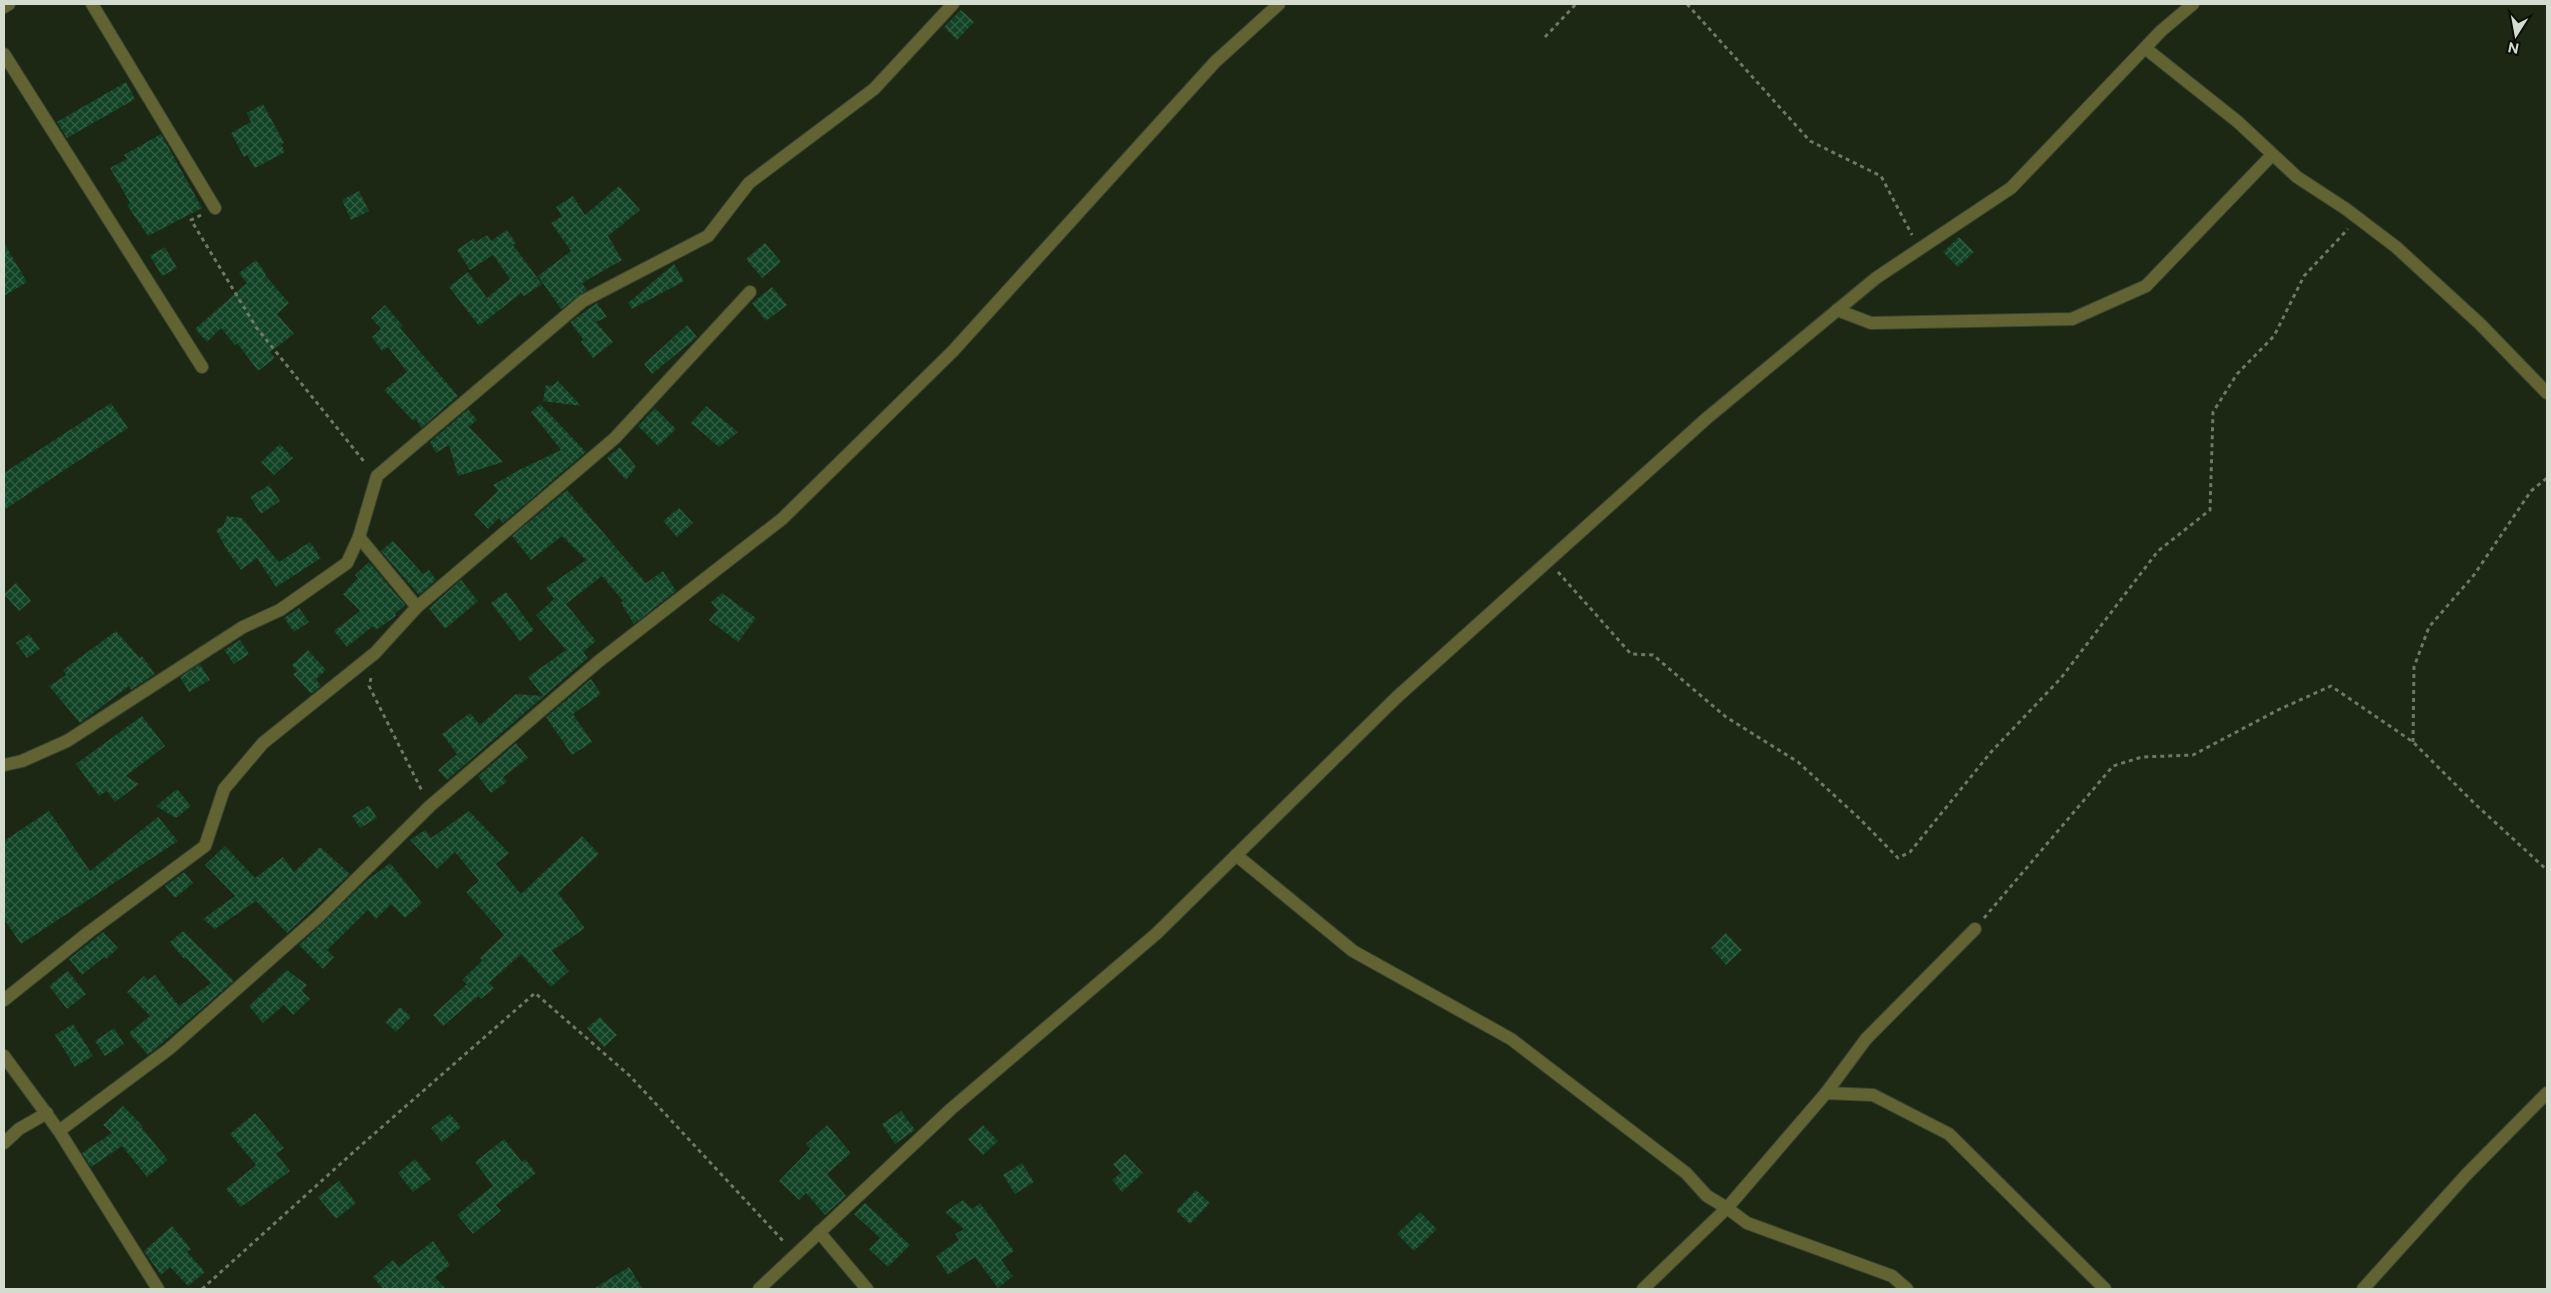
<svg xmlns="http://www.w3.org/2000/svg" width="2551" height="1293" viewBox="0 0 2551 1293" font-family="'Public Sans',sans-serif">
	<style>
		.building { fill: url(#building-cross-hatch) }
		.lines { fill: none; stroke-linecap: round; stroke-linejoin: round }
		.minor-casing { stroke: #394531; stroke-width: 14 }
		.path { stroke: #6e7867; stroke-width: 3; stroke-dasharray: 4 4; stroke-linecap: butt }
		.minor { stroke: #626333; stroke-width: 12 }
	</style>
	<defs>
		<pattern id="building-cross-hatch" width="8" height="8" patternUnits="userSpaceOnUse" patternTransform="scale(1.25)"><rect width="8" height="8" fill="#114326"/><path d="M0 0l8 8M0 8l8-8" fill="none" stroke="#335e44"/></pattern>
	</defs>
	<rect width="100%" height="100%" fill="#1c2813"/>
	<g class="building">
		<polygon points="961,10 974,22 957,40 944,27"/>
		<polygon points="126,82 135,99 67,138 57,122"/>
		<polygon points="263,104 284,143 281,144 285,152 255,168 247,155 244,157 231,133 251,122 247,113"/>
		<polygon points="161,134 202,208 148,236 127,205 130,203 110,168 127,159 124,155"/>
		<polygon points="619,186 640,210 608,236 622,260 582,283 587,290 561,309 538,276 571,251 551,223 562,216 556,207 573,196 585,215"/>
		<polygon points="359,191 369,211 351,220 342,200"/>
		<polygon points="507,230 516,243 513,245 542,284 524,296 521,293 479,326 449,287 468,272 487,298 510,279 493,255 470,270 457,250 474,238 476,242 487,235 491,241"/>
		<polygon points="1959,237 1974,252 1958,267 1943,252"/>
		<polygon points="4,243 27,282 4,296"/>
		<polygon points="765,243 781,262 762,278 746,259"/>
		<polygon points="165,247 177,268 162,276 150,256"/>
		<polygon points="256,260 266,274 265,275 289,303 277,314 294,334 270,352 275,358 258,371 237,343 235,345 221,328 207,342 195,329 247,283 239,273"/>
		<polygon points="674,264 684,281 632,309 628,303"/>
		<polygon points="772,287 787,305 766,321 752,303"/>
		<polygon points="597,303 607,317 596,322 613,342 593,358 581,342 583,339 570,322"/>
		<polygon points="385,305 403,326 400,328 458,396 421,428 416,419 413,421 384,390 407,372 388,347 382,351 372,337 381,329 371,318"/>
		<polygon points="687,325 697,337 652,374 644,364"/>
		<polygon points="558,381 581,406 543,401 546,385 552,386"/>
		<polygon points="111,403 128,428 4,510 4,473"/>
		<polygon points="540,404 586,452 503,523 499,518 488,529 474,514 498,491 493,485 519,470 561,450 531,412"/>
		<polygon points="706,406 738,432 719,447 691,423"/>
		<polygon points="655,408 676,429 658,446 638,426"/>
		<polygon points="468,409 477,420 469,427 503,462 458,476 449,445 436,453 430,442"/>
		<polygon points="280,444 293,458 274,475 261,462"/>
		<polygon points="620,447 636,467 626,480 607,458"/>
		<polygon points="269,485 280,501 261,514 250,497"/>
		<polygon points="567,490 646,583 663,571 676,591 634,624 621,603 623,601 602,576 566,604 596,641 583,652 588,658 447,780 438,770 457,754 442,734 470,713 480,725 516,694 543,696 528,677 566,650 536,615 554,599 546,588 586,560 562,536 531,560 512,536"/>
		<polygon points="679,508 693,523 677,537 663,521"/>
		<polygon points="227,516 242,518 279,562 310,542 321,558 276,587 257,558 241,570 227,550 216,530 223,526"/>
		<polygon points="393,541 423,574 429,570 436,580 419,595 381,551"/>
		<polygon points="369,562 405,605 395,614 396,616 376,630 373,626 347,647 334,631 360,611 343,594 358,578 355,575"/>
		<polygon points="461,580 478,601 445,629 429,608"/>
		<polygon points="16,583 31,601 19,611 4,594"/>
		<polygon points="506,592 534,630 520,641 491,603"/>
		<polygon points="722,593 756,618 738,642 709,620 717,610 711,602"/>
		<polygon points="299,608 309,622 294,632 284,618"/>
		<polygon points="116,631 140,658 142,656 155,674 131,690 129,686 80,723 49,686 66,675 63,670"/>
		<polygon points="29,634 40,649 27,658 16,643"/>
		<polygon points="240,640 249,654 234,664 224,650"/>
		<polygon points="308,650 326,670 316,679 321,686 311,694 293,674 297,671 292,665"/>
		<polygon points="200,664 210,680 189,692 180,677"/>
		<polygon points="591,679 601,694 573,714 592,742 572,755 546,717"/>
		<polygon points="142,716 165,746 126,776 139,784 115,802 107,791 99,796 76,764"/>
		<polygon points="516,743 528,758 503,777 507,782 491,793 478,776"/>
		<polygon points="177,789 191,806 176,818 156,806"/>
		<polygon points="369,805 377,818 360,828 352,816"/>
		<polygon points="49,811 90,871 158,817 178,841 21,944 4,919 4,841"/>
		<polygon points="469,811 509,853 496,864 521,894 582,836 599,854 558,893 585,928 552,951 569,971 551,987 521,954 489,983 494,988 481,999 478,996 443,1026 433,1015 467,984 462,980 482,961 480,958 504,935 466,892 479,881 455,852 437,869 410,840 425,830 431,838"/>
		<polygon points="225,846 255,878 283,857 294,872 320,847 350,874 287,933 256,901 215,929 203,919 235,896 205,865"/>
		<polygon points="390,863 422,903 405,918 391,904 376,919 368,910 327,950 334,957 323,969 299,945 366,881"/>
		<polygon points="184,872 193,883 175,898 165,886"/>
		<polygon points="183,931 234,981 148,1055 129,1033 150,1016 127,992 144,976 148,980 155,975 179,1006 211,983 186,958 184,959 170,942"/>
		<polygon points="103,932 118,948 106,959 104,957 82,975 69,959"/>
		<polygon points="1726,933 1742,950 1726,965 1711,948"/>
		<polygon points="287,970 307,985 302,991 310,999 293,1015 284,1005 263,1023 249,1006"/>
		<polygon points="68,971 86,994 67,1009 49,986"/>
		<polygon points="400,1007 411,1017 396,1032 385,1022"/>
		<polygon points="600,1017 617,1035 604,1047 587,1028"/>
		<polygon points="73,1024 93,1056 75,1067 55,1035"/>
		<polygon points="114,1028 124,1044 105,1056 95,1041"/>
		<polygon points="123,1106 143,1126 141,1127 168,1160 147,1177 122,1146 91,1167 82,1153 112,1133 103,1125"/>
		<polygon points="901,1111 915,1130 895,1144 882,1124"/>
		<polygon points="255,1113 284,1148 276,1154 290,1171 241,1207 226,1189 256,1165 230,1134"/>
		<polygon points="450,1114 461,1127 442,1142 431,1128"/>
		<polygon points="827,1125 851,1153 827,1174 846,1196 825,1215 806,1193 799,1200 779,1181 810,1149 806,1144"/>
		<polygon points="983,1125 998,1141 983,1155 968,1139"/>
		<polygon points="504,1139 522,1162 525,1159 536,1173 496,1205 501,1211 473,1234 457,1215 493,1186 475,1162"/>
		<polygon points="1125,1154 1143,1173 1122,1192 1112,1180 1121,1173 1113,1164"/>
		<polygon points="415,1159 431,1179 413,1192 398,1173"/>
		<polygon points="1022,1163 1034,1182 1015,1194 1003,1175"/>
		<polygon points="339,1181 356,1203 336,1219 318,1197"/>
		<polygon points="1196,1190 1210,1203 1190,1224 1176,1211"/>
		<polygon points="963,1200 972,1209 980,1203 1014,1251 1001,1260 1013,1276 998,1288 975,1257 948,1275 936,1256 959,1240 955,1234 964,1229 945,1212"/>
		<polygon points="865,1203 910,1245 888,1267 869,1249 880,1238 854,1214"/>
		<polygon points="1420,1212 1437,1229 1414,1251 1397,1234"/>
		<polygon points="172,1226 191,1249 187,1252 205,1272 188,1286 170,1267 161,1275 144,1251"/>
		<polygon points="433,1241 450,1265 435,1277 446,1289 383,1289 373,1277 393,1260 399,1267"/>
		<polygon points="629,1267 643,1289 593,1289"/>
	</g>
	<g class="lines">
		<defs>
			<g id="minor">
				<polyline points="92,4 215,208"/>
				<polyline points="4,7 9,4"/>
				<polyline points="2145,48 2238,122 2297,177 2346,209 2396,247 2480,324 2547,393"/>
				<polyline points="4,54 202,367"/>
				<polyline points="1837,310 1871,323 2072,319 2146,286 2272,155"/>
				<polyline points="417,607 615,438 750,292"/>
				<polyline points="4,765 22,761 67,741 243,627 280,610 347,563 359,537 377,476 583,301 708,236 749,183 874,89 953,4"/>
				<polyline points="1236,855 1353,951 1511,1039 1686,1173 1707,1196 1727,1208 1826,1093 1873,1095 1949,1134 2105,1289"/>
				<polyline points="4,1000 89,932 205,846 224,789 263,743 375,653 417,607 359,537"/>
				<polyline points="4,1056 59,1131 158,1289"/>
				<polyline points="1826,1093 1866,1039 1975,929"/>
				<polyline points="59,1131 169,1049 319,916 430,806 599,661 782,519 953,351 1215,62 1279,4"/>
				<polyline points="4,1143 19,1129 47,1113"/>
				<polyline points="819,1232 867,1289"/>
				<polyline points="759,1289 951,1109 1156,934 1397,697 1707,418 1876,278 2011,188 2161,31 2193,4"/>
				<polyline points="1643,1289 1727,1208 1747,1223 1892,1276 1907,1289"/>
				<polyline points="2363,1289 2466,1175 2547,1093"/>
			</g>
		</defs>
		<use href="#minor" class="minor-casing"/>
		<g class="path">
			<polyline points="1687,4 1810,141 1881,176 1912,235"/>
			<polyline points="1545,37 1576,4"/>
			<polyline points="201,215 191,220 256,327 366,464"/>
			<polyline points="1558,572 1631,654 1653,655 1726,717 1798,762 1860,819 1898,858 1910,852 1991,752 2061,678 2158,551 2210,510 2213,412 2237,374 2274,336 2304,276 2348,229"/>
			<polyline points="371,678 369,686 422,791"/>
			<polyline points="2413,742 2414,667 2429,627 2474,575 2531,491 2547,478"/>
			<polyline points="1984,918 2113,766 2142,757 2193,755 2278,710 2331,686 2413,742 2474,803 2547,870"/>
			<polyline points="202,1289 358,1148 535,993 630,1076 785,1243"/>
		</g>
		<use href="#minor" class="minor"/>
	</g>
	<rect width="2551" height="1293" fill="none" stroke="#d4dccf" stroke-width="10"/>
	<g transform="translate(2516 35) rotate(191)" stroke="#0a0f06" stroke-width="4" paint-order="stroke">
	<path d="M0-4L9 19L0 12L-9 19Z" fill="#d4dccf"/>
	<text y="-8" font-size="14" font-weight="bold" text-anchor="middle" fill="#d4dccf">N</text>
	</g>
</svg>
